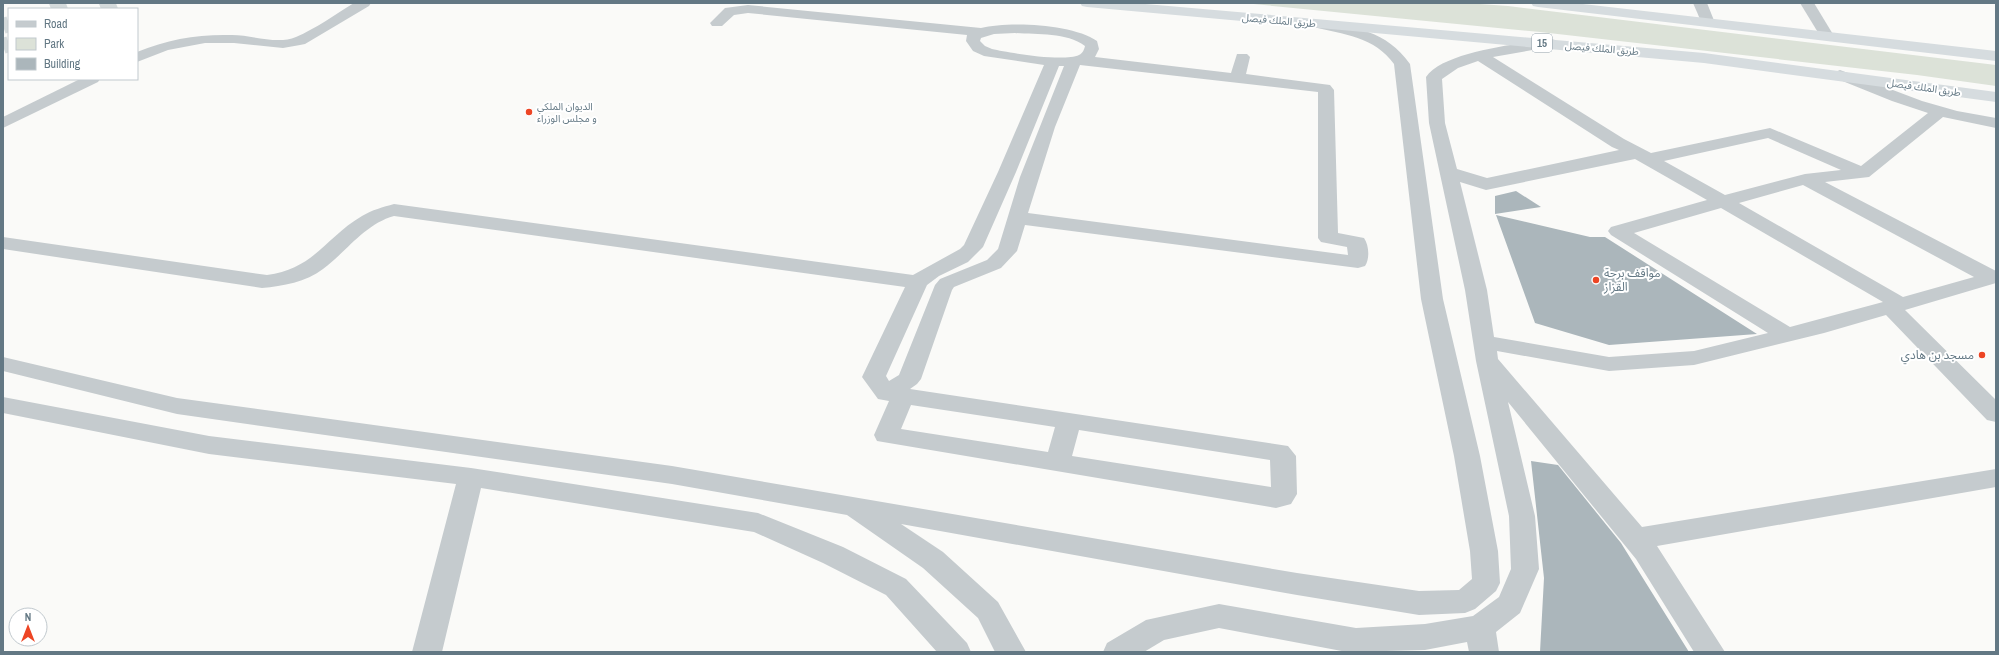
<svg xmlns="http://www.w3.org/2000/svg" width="1999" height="655" viewBox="0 0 1999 655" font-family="'Archivo Narrow','Noto Sans Arabic',sans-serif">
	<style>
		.green { fill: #dce2d8 }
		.building { fill: #abb6bb }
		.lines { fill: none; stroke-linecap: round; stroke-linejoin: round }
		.major-tunnel { stroke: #d4dadb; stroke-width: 16; stroke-dasharray: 16 8; stroke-linecap: butt }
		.minor { fill: #c5cbce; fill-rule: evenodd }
		.highway { fill: #d6dcdf; fill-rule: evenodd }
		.poi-dot { fill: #ed4524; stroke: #fff; stroke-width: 1.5 }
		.labels { text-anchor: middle; stroke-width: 4; stroke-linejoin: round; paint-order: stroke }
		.far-street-label { font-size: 10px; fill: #637884; stroke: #fff }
		.far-poi-label { font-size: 10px; fill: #637884; stroke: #fff; text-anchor: start }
		.shield { fill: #fff; stroke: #92a0a9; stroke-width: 1 }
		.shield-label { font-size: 11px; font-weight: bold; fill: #637884 }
		.poi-label { font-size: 12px; fill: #637884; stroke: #fff; text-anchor: start }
	</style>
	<rect width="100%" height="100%" fill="#fafaf8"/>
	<polygon class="green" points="1243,3 1466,3 1508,6 1996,65 1996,86 1917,75 1540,32"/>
	<g class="building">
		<polygon points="1516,191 1541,207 1495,214 1495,196"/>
		<polygon points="1496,215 1590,237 1605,237 1757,334 1609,345 1535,323"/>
		<polygon points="1531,461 1558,465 1621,543 1689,652 1540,652 1544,578"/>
	</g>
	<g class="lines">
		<g class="major-tunnel">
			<polyline points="51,9 67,3"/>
			<polyline points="101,9 116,3"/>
			<polyline points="3,26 9,24"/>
			<polyline points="3,46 9,44"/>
		</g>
		<g class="minor">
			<path d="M354 3H371L369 6 305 44 300 45 283 48 234 43H205L168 50 137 62V52C168 39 199 34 232 35 252 35 277 45 296 37 315 29 336 14 354 3Z"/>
			<polygon points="1693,3 1707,3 1715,23 1713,26 1703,26"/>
			<polygon points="1800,3 1814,3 1834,36 1832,39 1822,39"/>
			<path d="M748 5 981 28C1009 21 1073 24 1097 41L1099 49 1095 57 1231 73 1237 54H1247L1250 57 1246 74 1330 85 1334 90 1338 233 1364 238C1369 245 1370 259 1365 266L1358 268 1025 225 1017 251 1001 268 954 287 952 290 921 379 917 384 910 389 1288 446 1296 456 1297 494 1291 504 1276 508 877 441 874 435 889 401 878 399 862 377 905 287 394 216C365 224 347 251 323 269 306 282 283 286 262 288L3 249V237L267 275C314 269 326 237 362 216 372 210 383 207 394 204L913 275 960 249 964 245 998 172 1044 65 984 56 973 51 966 41 967 35 748 13 734 15 722 26H712L710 23 725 8ZM1015 33C1037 35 1066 32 1085 46 1084 50 1083 53 1079 55 1063 62 1010 53 992 49L985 46 980 41 981 38 994 34ZM1080 65 1318 92V238L1321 242 1347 247 1348 255 1028 213 1055 127ZM1059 66H1064L1020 177 998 249 987 260 940 279 935 285 899 375 889 381 886 376 927 285 939 276 968 262 983 247 1016 172ZM911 405 1055 427 1048 452 901 429ZM1079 430 1270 460 1271 487 1072 456Z"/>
			<path d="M1318 20C1355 28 1386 30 1410 64L1443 299 1480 456 1498 551 1500 583 1496 591 1475 609 1465 613 1419 615 1297 595 901 524 943 552 998 602 1026 652H995L978 618 923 568 847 515 672 484 177 414 3 371V357L177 398 672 466 1297 573 1419 591 1459 590 1472 579 1470 551 1454 456 1421 299 1394 64C1375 37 1343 34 1313 27L1311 24 1313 21Z"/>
			<path d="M1550 39 1555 40 1557 43 1555 46 1493 57 1624 139 1651 153 1770 128 1861 166 1928 113 1892 101 1835 78 1832 75 1835 72 1840 70 1922 101 1957 111 1996 118V128L1943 117 1869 177 1825 182 1996 271V283L1905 310 1996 400V422L1987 420 1886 315 1824 333 1694 365 1609 371 1497 351 1498 359 1642 527 1996 469V487L1657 546 1725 652H1694L1636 559 1508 402 1535 516 1539 569 1520 613 1496 632 1499 652H1469L1467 642 1425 650 1347 652 1219 628 1164 640 1144 652H1103L1107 643 1146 620 1219 604 1356 628 1425 624 1473 616 1499 597 1511 569 1509 516 1476 361 1465 290 1429 123 1426 77C1444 51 1520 44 1550 39ZM1478 61 1612 147 1619 150 1487 178 1457 169 1445 123 1442 79 1458 68ZM1768 138 1841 170 1805 174 1725 195 1664 161ZM1635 159 1707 200 1611 227 1608 231 1611 235 1768 333 1694 351 1609 357 1494 337 1487 290 1460 182 1486 190ZM1803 185 1974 277 1903 297 1739 203ZM1721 208 1883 302 1790 327 1634 233Z"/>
			<polygon points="80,79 100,79 98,82 3,128 3,117"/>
			<polygon points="3,397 209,436 471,468 758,513 843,547 906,579 967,643 971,652 937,652 886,595 823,563 754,532 481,488 442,652 412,652 456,484 209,454 3,413"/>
		</g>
		<g class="highway">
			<polygon points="1080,3 1134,3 1704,53 1996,92 1996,102 1704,63 1087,7 1082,6"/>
			<polygon points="1531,3 1574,3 1996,51 1996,61 1538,7 1533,6"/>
		</g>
	</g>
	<g class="poi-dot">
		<circle cx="529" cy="112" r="4"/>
		<circle cx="1596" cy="280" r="4"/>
		<circle cx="1982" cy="355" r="4"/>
	</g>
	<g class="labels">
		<g class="far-street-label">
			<text transform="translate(1279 20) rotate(5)" y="4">طريق الملك فيصل</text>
			<text transform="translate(1602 48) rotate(5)" y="4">طريق الملك فيصل</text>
			<text transform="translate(1924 87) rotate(8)" y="4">طريق الملك فيصل</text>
		</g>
		<g class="far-poi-label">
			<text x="537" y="110">الديوان الملكي<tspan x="537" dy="12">و مجلس الوزراء</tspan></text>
		</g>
		<rect class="shield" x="1532" y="34" width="20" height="18" rx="3"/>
		<g class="shield-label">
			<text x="1542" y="47">15</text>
		</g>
		<g class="poi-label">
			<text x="1604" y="277">مواقف برحة<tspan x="1604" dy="14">القزاز</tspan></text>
			<text x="1974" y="359" text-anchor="end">مسجد بن هادي</text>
		</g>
	</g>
	<rect width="1999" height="655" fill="none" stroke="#637884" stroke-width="8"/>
	<rect x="8" y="8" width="130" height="72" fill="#ffffff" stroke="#c1c9ce"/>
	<rect x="16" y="21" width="20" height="6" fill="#c5cbce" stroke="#c1c9ce"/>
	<text x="44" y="28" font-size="12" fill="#637884">Road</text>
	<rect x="16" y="38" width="20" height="12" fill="#dce2d8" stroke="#c1c9ce"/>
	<text x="44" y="48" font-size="12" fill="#637884">Park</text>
	<rect x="16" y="58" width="20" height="12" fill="#abb6bb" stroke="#c1c9ce"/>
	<text x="44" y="68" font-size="12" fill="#637884">Building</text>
	<g transform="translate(28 627)"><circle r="19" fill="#ffffff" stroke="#c1c9ce"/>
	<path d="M0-3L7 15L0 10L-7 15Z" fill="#ed4524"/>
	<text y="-6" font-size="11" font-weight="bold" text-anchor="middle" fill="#637884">N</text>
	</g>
</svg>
